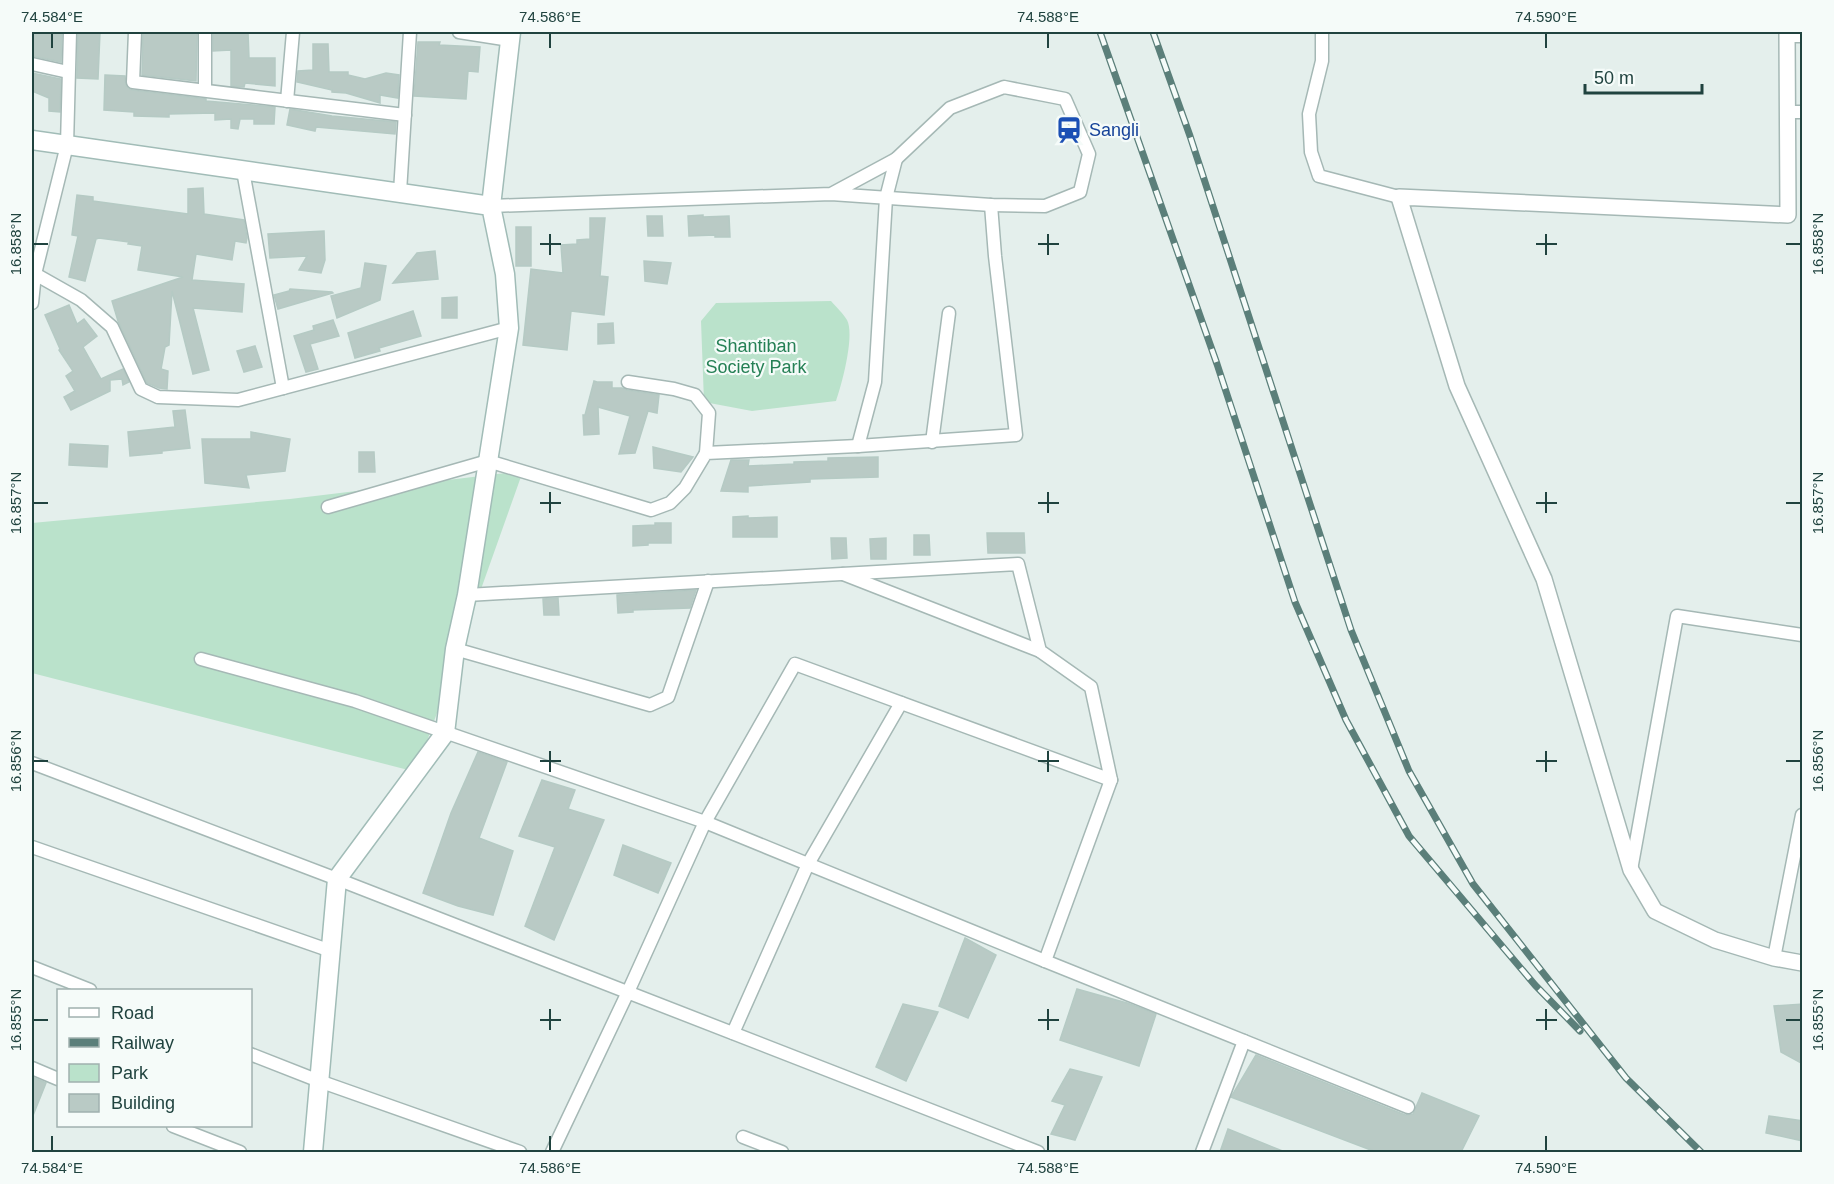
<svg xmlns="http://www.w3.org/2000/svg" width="1834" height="1184" viewBox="0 0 1834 1184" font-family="Arial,sans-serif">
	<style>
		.green { fill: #bae2cb }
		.building { fill: #b9cac5; stroke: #b5cac4; stroke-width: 1.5 }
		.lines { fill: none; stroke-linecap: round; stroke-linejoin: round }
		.minor-casing { stroke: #a5b8b5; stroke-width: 15 }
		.tertiary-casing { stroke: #a5b8b5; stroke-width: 18 }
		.secondary-casing { stroke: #a1bcb7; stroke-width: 21 }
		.minor { stroke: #fff; stroke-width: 12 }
		.tertiary { stroke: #fff; stroke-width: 15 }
		.secondary { stroke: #fff; stroke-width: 18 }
		.rail-casing { stroke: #5b7f7a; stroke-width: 7 }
		.rail { stroke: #f5fbf9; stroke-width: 4.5; stroke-dasharray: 14; stroke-linecap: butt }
		.ticks { fill: none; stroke: #20433f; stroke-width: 2 }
		.labels { text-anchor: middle; stroke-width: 4.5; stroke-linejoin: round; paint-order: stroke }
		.transit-label { font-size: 18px; fill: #164399; stroke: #f5fbf9; text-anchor: start }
		.park-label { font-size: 18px; fill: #258055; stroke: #f5fbf9 }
		.neatline { fill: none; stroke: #20433f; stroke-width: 2 }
		.ticks-label { font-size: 15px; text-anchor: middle; fill: #20433f }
	</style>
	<rect width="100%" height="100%" fill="#e4efec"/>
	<g class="green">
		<path d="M831 301C836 307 843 313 847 320 855 335 842 384 836 401L752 411 704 402 701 321 716 303Z"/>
		<polygon points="523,471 416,772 32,673 32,523 290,499"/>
	</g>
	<g class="building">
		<polygon points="32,32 62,32 61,62 32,56"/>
		<polygon points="78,32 100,32 98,79 77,78"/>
		<polygon points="143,32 197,32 196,81 142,75"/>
		<polygon points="213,32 248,32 249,58 275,58 275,86 245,83 244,87 231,86 231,50 213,51"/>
		<polygon points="418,42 440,42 439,45 480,47 478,72 468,71 466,99 414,96"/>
		<polygon points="313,44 328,44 329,72 348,72 348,75 365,79 386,73 399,75 398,98 380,95 380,103 346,93 332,92 332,90 297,82 298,71 313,70"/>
		<polygon points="32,73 61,79 60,112 49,111 49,98 32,91"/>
		<polygon points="105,75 125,76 126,86 132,90 206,99 206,101 275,107 274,124 254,124 254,119 240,119 238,129 231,128 231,119 215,120 215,113 169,114 169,117 134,116 134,112 104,110"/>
		<polygon points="290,109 332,116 396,122 395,134 316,127 315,131 287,125"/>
		<polygon points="203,188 204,214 244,220 247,238 246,243 235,241 232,260 196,254 192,280 244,284 242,312 193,308 209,370 193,374 172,291 169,345 165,347 161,369 168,371 167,389 159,388 147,383 118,321 112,301 183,277 138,270 142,246 128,244 129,242 99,238 96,239 85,281 69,277 78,236 72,235 77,195 93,197 93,201 188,214 188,189"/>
		<polygon points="703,215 703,217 729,216 730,237 715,237 715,235 689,236 688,216"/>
		<polygon points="647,216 662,216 663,236 648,236"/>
		<polygon points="590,218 605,218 600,276 608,277 604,315 571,311 567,350 523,345 531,269 563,273 561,245 577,244 577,240 590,239"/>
		<rect x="516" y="227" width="15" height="39"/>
		<polygon points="324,231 325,260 321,273 299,270 307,256 270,258 268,234"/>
		<polygon points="435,251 438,279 393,283 417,253"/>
		<polygon points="644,261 671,263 667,284 645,281"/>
		<polygon points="365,263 386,266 380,300 337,318 331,296 361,288"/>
		<polygon points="290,289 332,292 333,293 278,309 274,295 289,291"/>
		<polygon points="457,297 457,318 442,318 442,298"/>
		<polygon points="69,305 77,324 84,319 97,336 83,347 101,379 123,369 129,382 123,385 122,379 110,380 110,391 71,410 64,397 75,391 66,376 73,371 59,350 60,349 45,315"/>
		<polygon points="413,311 421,336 379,348 380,351 355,358 348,333"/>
		<polygon points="333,320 339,336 310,344 318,369 306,372 294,336 314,330 313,326"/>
		<polygon points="613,323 614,343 598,344 598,324"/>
		<polygon points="255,346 262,367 244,372 237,351"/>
		<polygon points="594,381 597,382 612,382 612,388 622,388 627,390 659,395 657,413 648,411 635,453 619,454 630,416 598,407 599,434 584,435 583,415 585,415"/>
		<polygon points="185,410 190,448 162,451 162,453 130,456 128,432 175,427 173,411"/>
		<polygon points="251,432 290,439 285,471 246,475 249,488 205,483 202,439 251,439"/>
		<polygon points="70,444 108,446 107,467 69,465"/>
		<polygon points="653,447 693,457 681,472 654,468"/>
		<polygon points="359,452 374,452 375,472 359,472"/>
		<polygon points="878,457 878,477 810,479 810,482 748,486 748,492 721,491 731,460 749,460 748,466 794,464 794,462 828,461 828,458"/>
		<polygon points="748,516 748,518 777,517 777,537 733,537 733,517"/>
		<polygon points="655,523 671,523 671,543 648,543 648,545 633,546 633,526 655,525"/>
		<polygon points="987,533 1024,533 1025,553 988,553"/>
		<polygon points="914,535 929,535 930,555 914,555"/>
		<polygon points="831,538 846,538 847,558 832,559"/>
		<polygon points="886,538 886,559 871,559 870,539"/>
		<polygon points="696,590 690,608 633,610 633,612 618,613 617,595"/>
		<polygon points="558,598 559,615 544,615 543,599"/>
		<polygon points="478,752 507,762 479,838 513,851 493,915 458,906 423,893 451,813"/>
		<polygon points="542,780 575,790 568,809 604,820 554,940 525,926 555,847 519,836"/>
		<polygon points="623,845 671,863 658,893 614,875"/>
		<polygon points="965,938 996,955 968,1018 939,1006"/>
		<polygon points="1077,989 1127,1003 1156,1014 1139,1066 1060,1040"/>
		<polygon points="903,1004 938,1012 906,1081 876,1067"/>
		<polygon points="1803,1004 1803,1064 1781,1052 1774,1006"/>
		<polygon points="1256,1055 1405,1115 1413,1114 1422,1093 1479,1116 1461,1152 1376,1152 1231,1097"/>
		<polygon points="1070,1069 1102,1077 1075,1140 1051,1134 1065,1105 1052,1101"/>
		<polygon points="32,1077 46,1083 32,1118"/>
		<polygon points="1769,1116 1803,1121 1803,1141 1766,1133"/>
		<polygon points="1228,1129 1285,1152 1220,1152"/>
	</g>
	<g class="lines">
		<defs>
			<g id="minor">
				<polyline points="135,32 133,82 405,115"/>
				<polyline points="205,32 205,90"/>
				<polyline points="459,32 510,40"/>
				<polyline points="1322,32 1322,61 1309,114 1311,152 1319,176 1399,197"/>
				<polyline points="1787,36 1802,36"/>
				<polyline points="32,64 68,72"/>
				<polyline points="287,101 293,32"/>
				<polyline points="1787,112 1802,112"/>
				<polyline points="243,171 283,388"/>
				<polyline points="400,192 410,32"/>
				<polyline points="491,206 831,194 991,205 1045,206 1080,192 1089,154 1065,99 1004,87 950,108 896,159 831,194"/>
				<polyline points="35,274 81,300 112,327 141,389 158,397 238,400 509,328"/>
				<polyline points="32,303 35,274 67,145 70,32"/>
				<polyline points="628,382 674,389 695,395 709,413 706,453"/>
				<polyline points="932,442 949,313"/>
				<polyline points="858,446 875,382 886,198 896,159"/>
				<polyline points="328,507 488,461 651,510 670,503 685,488 706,453 858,446 1016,435 995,256 991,205"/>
				<polyline points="843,574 1040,651"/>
				<polyline points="467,595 1018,564 1040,651 1091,687 1111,780 795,664 705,822 628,992 552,1152"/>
				<polyline points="455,649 650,705 668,697 708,581"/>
				<polyline points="201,659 355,701 705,822 1045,961 1408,1107"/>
				<polyline points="32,763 337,879 1038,1152"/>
				<polyline points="32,847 331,951"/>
				<polyline points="1631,870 1677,616 1802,635"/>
				<polyline points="1774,958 1802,815"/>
				<polyline points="1045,961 1111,780"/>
				<polyline points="32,967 90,990"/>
				<polyline points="733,1033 808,864 901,703"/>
				<polyline points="250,1054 319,1081 520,1152"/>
				<polyline points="32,1068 58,1079"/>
				<polyline points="173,1126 240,1152"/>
				<polyline points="743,1137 782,1152"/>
				<polyline points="1202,1152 1244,1041"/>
			</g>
			<polyline id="tertiary" points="1787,32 1788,215 1399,197 1457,386 1544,579 1631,870 1655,911 1715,940 1774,958 1802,963"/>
			<g id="secondary">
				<polyline points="32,140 491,206 505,274 509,328 467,595 455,649 445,733 337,879 313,1152"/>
				<polyline points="491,206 511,32"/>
			</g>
		</defs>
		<use href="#minor" class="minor-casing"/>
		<use href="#tertiary" class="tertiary-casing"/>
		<use href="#secondary" class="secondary-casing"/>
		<use href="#minor" class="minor"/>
		<use href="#tertiary" class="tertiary"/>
		<use href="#secondary" class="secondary"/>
		<defs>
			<g id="rail">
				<polyline points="1100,32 1217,364 1295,602 1346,720 1409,836 1535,985 1580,1031"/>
				<polyline points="1153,32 1190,136 1351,630 1409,771 1473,884 1626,1078 1701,1152"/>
			</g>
		</defs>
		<use href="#rail" class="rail-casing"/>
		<use href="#rail" class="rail"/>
	</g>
	<path class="ticks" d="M52 33V48M550 33V48M1048 33V48M1546 33V48M550 234V255M1048 234V255M1546 234V255M33 244H48M540 244H561M1038 244H1059M1536 244H1557M1786 244H1801M550 492V513M1048 492V513M1546 492V513M33 503H48M540 503H561M1038 503H1059M1536 503H1557M1786 503H1801M550 751V772M1048 751V772M1546 751V772M33 761H48M540 761H561M1038 761H1059M1536 761H1557M1786 761H1801M550 1009V1030M1048 1009V1030M1546 1009V1030M33 1020H48M540 1020H561M1038 1020H1059M1536 1020H1557M1786 1020H1801M52 1136V1151M550 1136V1151M1048 1136V1151M1546 1136V1151"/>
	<defs>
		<symbol id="station-bare" viewBox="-9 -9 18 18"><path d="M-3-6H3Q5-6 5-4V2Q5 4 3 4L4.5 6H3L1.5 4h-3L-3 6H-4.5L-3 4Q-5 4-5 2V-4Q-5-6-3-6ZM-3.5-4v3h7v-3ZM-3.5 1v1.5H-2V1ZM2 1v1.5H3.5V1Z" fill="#1a4fb4" stroke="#f5fbf9" stroke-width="2.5" paint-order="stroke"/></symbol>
	</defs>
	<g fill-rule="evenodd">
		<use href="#station-bare" x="1050" y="111" width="38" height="38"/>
	</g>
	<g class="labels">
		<g class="transit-label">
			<text x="1089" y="136">Sangli</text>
		</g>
		<g class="park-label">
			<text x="756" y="352">Shantiban<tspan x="756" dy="21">Society Park</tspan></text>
		</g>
	</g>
	<rect width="1834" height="1184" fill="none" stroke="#f5fbf9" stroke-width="66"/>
	<rect x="57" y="989" width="195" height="138" fill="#f5fbf9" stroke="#a0b1af" stroke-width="1.5"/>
	<rect x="69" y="1008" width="30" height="9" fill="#ffffff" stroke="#a0b1af" stroke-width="1.5"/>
	<text x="111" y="1019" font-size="18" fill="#20433f">Road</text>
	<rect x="69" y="1038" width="30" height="9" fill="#5b7f7a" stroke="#a0b1af" stroke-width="1.5"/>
	<text x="111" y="1049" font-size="18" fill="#20433f">Railway</text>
	<rect x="69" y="1064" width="30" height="18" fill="#bae2cb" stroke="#a0b1af" stroke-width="1.5"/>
	<text x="111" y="1079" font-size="18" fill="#20433f">Park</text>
	<rect x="69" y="1094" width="30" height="18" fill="#b9cac5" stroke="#a0b1af" stroke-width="1.5"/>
	<text x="111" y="1109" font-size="18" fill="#20433f">Building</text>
	<path d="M1585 84v9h117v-9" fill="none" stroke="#20433f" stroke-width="3"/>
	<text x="1594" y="84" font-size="18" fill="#20433f" stroke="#f5fbf9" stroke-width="4.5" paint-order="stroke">50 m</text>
	<rect x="33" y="33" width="1768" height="1118" class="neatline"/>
	<g class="ticks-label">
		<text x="52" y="22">74.584°E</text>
		<text x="550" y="22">74.586°E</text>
		<text x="1048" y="22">74.588°E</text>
		<text x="1546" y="22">74.590°E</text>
		<text transform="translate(16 244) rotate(-90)" y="5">16.858°N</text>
		<text transform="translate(1818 244) rotate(-90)" y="5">16.858°N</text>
		<text transform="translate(16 503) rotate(-90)" y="5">16.857°N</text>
		<text transform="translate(1818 503) rotate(-90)" y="5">16.857°N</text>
		<text transform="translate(16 761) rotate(-90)" y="5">16.856°N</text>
		<text transform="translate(1818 761) rotate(-90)" y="5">16.856°N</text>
		<text transform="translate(16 1020) rotate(-90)" y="5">16.855°N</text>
		<text transform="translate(1818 1020) rotate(-90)" y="5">16.855°N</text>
		<text x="52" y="1173">74.584°E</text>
		<text x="550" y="1173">74.586°E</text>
		<text x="1048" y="1173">74.588°E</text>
		<text x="1546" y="1173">74.590°E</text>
	</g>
</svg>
